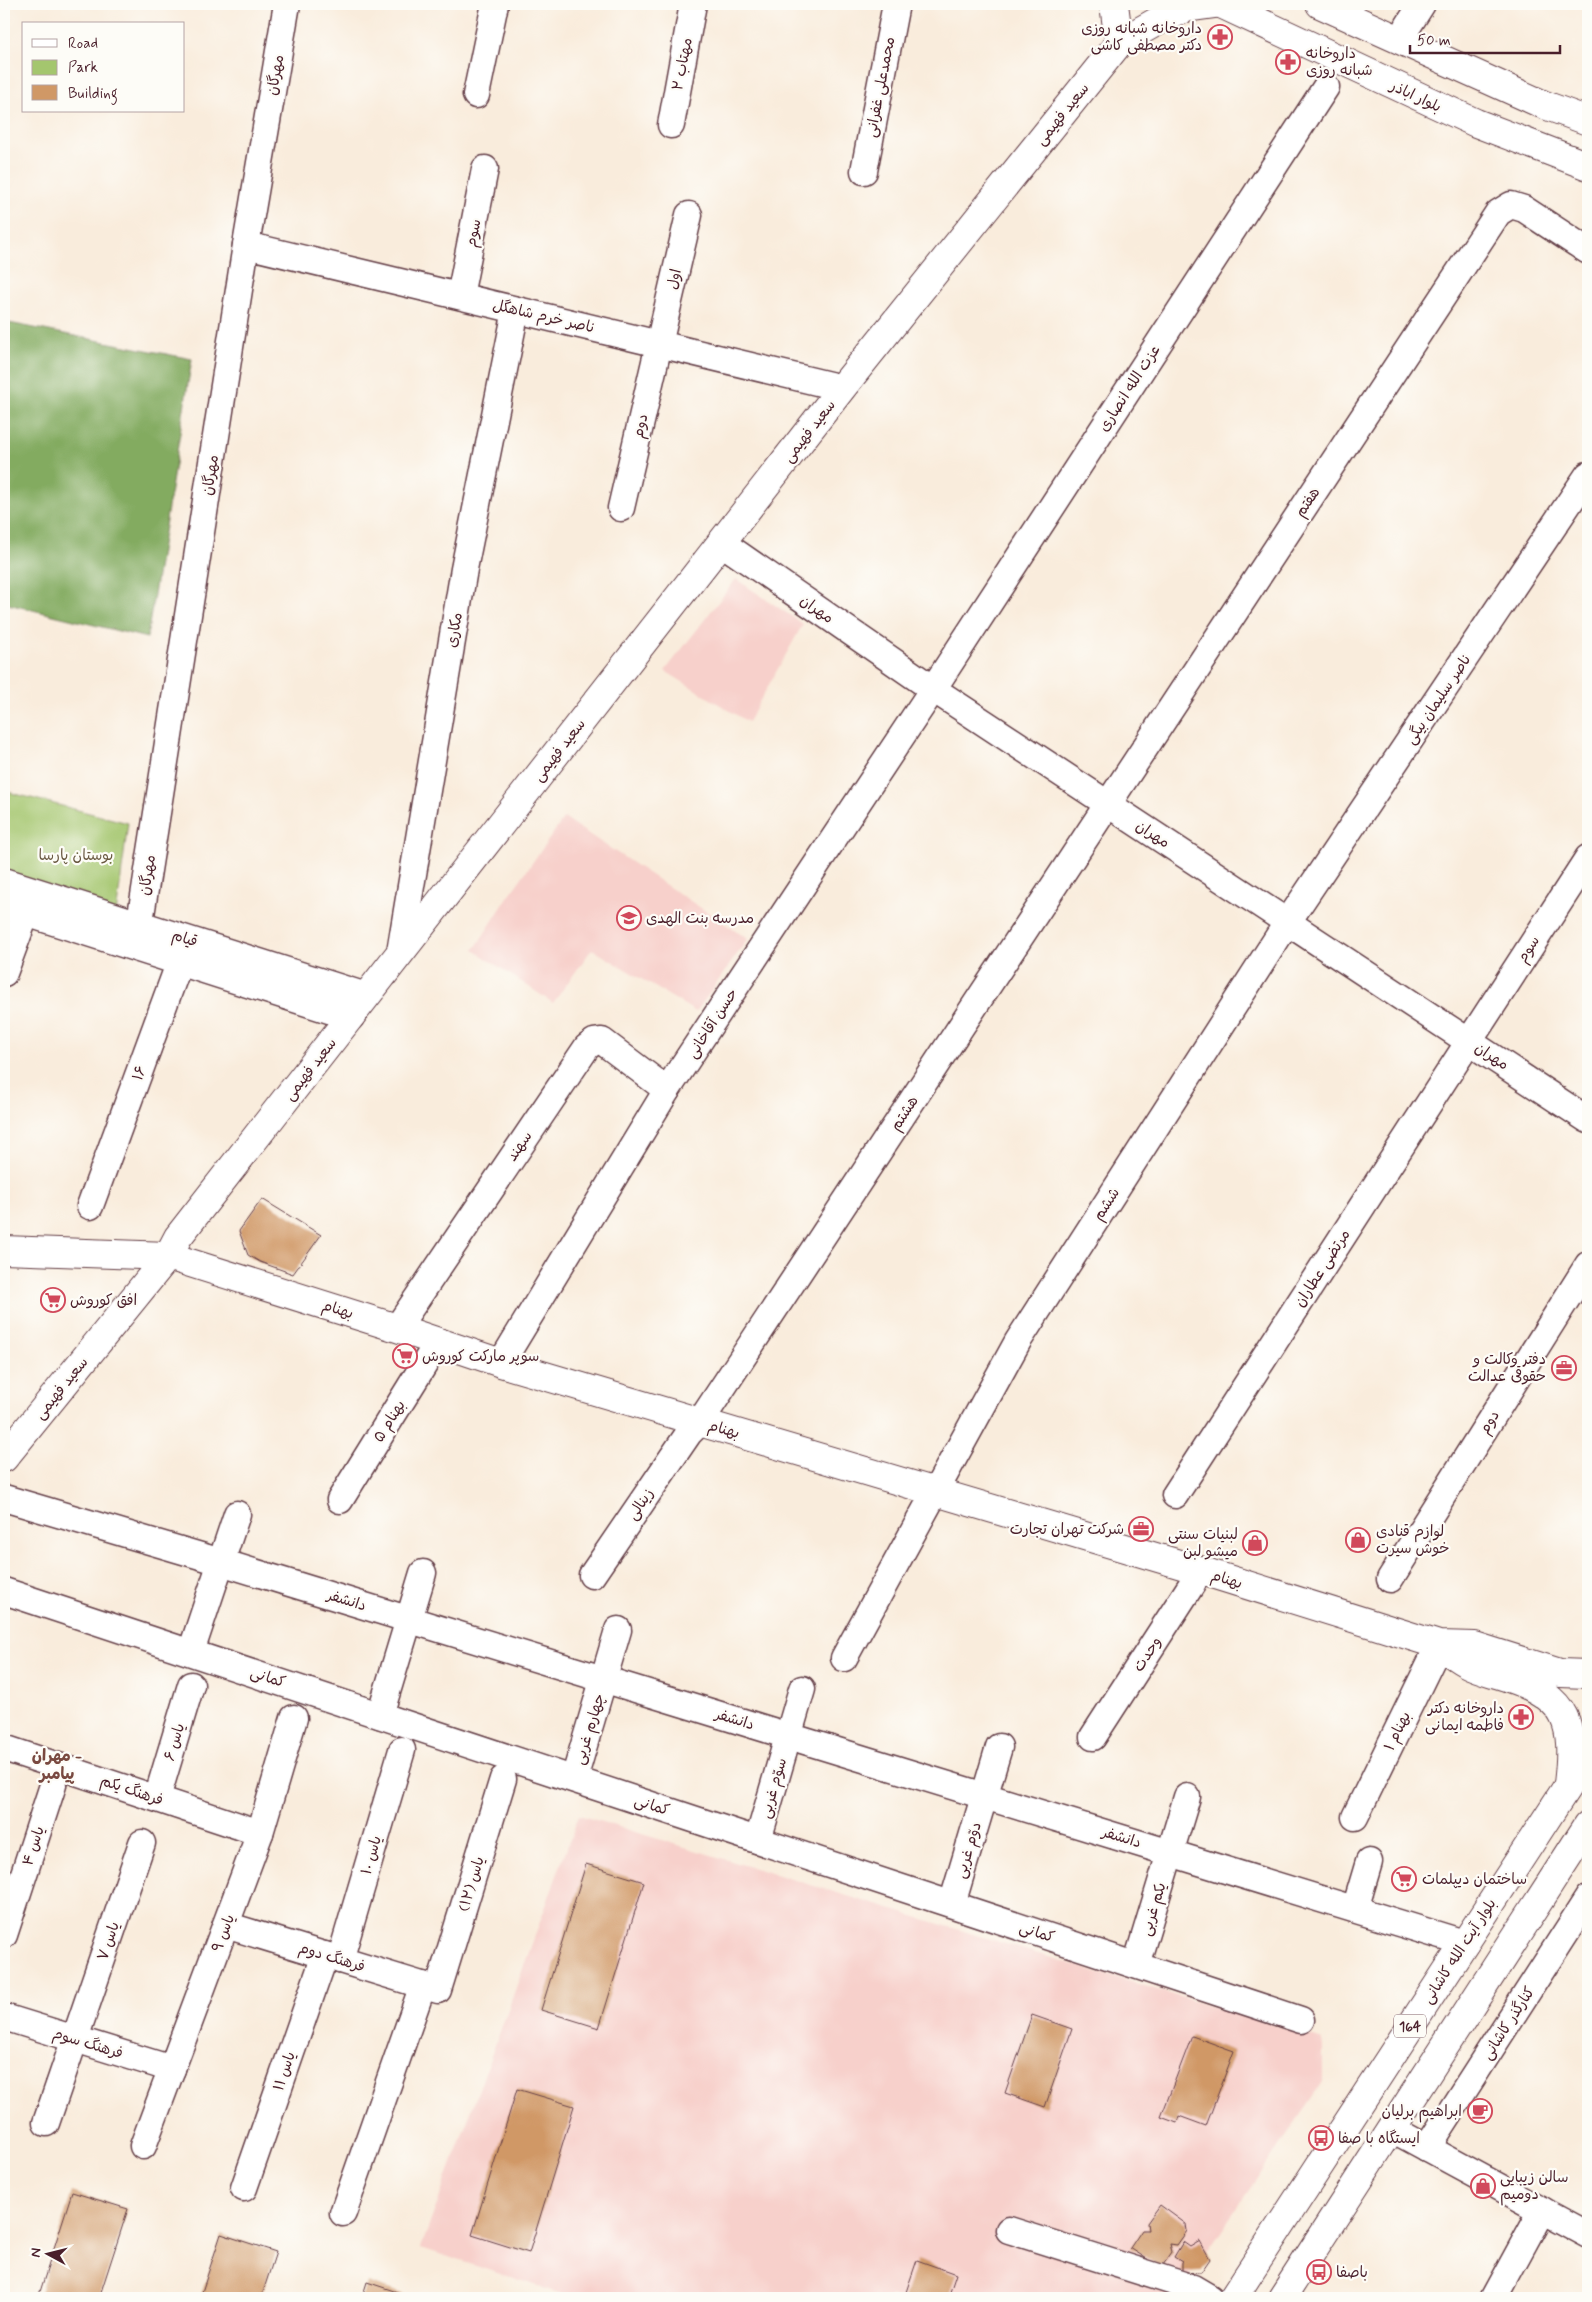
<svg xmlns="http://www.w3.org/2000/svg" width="1592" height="2302" viewBox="0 0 1592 2302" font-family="Mynerve,'Playpen Sans Arabic',sans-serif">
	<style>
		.built { fill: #f7d0cb }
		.green { fill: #a4c66e; stroke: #77724c }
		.forest { fill: #83ab61; stroke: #666546 }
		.building { fill: #d09866 }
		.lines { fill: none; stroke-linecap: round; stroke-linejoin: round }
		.minor-casing { stroke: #643e46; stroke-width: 29 }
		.major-casing { stroke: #643e46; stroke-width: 30 }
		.minor { stroke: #fff; stroke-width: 26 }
		.major { stroke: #fff; stroke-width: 28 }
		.labels { text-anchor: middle; stroke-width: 4.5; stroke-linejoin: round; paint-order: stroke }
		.shield { fill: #fdfcf7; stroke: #806168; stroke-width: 1 }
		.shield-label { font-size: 14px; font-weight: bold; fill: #4a1f2b }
		.poi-label { font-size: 15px; fill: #4a1f2b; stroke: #fdfcf7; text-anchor: start }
		.street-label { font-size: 15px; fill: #4a1f2b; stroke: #fdfcf7 }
		.park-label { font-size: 15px; fill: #6a5942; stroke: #fdfcf7 }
		.neighbourhood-label { font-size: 16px; font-weight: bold; fill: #794940; stroke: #fdfcf7 }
	</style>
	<rect width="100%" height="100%" fill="#fdfcf7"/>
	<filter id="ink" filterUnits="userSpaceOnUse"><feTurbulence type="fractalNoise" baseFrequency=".02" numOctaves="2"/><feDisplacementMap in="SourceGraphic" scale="10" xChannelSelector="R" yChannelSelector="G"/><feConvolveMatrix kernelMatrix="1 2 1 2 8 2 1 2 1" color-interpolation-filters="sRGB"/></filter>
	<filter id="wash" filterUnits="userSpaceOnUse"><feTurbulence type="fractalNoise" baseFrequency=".0096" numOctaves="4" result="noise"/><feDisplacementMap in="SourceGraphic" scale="20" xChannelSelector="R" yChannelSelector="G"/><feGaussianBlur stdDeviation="1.12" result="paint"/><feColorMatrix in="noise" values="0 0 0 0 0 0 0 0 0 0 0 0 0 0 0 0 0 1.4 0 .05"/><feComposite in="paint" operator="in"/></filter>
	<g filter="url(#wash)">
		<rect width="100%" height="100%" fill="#f9ecdc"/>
		<g class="built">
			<polygon points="736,579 803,624 748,722 665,671"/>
			<polygon points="564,818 748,939 696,1012 592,949 553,1003 474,950 508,897"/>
			<polygon points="579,1815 1323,2040 1323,2082 1175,2298 574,2298 421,2248"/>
		</g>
		<polygon class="green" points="4,791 128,823 116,915 4,879"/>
		<polygon class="forest" points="4,322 192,359 147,638 4,603"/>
		<g id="blocks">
			<g class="building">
				<polygon points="262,1199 321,1235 293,1274 260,1262 248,1255 239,1231"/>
				<polygon points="586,1864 644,1882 599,2028 541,2010"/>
				<polygon points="1032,2015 1072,2029 1045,2107 1005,2093"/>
				<polygon points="1192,2036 1234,2051 1206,2126 1179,2116 1177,2123 1161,2117"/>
				<polygon points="517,2089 574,2106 529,2253 472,2235"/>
				<polygon points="72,2192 128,2209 99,2298 38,2298"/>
				<polygon points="1160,2205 1186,2224 1187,2231 1177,2245 1170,2244 1172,2252 1163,2265 1158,2266 1130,2248 1142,2230 1148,2230 1147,2223"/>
				<polygon points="221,2234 276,2252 261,2298 200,2298"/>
				<polygon points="1200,2241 1210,2259 1201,2272 1182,2273 1182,2262 1174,2257 1183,2242 1190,2247"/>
				<polygon points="917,2260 956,2274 948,2298 904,2298"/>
				<polygon points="367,2282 415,2298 362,2298"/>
			</g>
		</g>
	</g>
	<g filter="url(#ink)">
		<use href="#blocks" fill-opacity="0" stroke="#643e46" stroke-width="1"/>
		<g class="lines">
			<defs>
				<g id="minor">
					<polyline points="1408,26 1422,4"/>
					<polyline points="476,95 495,4"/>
					<polyline points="671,125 693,4"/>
					<polyline points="864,171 896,4"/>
					<polyline points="246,245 842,388"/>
					<polyline points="460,296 485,169"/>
					<polyline points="621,508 689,215"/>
					<polyline points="722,543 933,689 1588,1120"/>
					<polyline points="4,881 366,996"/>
					<polyline points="4,906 351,1017"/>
					<polyline points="136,947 246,245 287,4"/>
					<polyline points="400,952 464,569 516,310"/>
					<polyline points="4,973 32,897"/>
					<polyline points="90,1206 186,945"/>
					<polyline points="397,1328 587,1047 594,1042 602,1041 667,1090"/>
					<polyline points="501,1363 667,1090 933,689 1326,87"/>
					<polyline points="1175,1495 1588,858"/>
					<polyline points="4,1498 221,1562 1464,1943"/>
					<polyline points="340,1500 430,1355 435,1341"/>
					<polyline points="592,1575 689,1433 700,1422 1498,213 1511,205 1524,209 1588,251"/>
					<polyline points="1390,1579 1588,1265"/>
					<polyline points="4,1591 1301,2020"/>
					<polyline points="191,1652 237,1514"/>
					<polyline points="844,1658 1018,1341 1287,923 1588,475"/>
					<polyline points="380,1715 423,1573"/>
					<polyline points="1093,1737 1192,1584 1199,1570"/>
					<polyline points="4,1748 260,1833"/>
					<polyline points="574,1779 618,1630"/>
					<polyline points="157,1798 191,1685"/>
					<polyline points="1355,1817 1439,1645"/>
					<polyline points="758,1840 802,1689"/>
					<polyline points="952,1904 999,1747"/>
					<polyline points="1355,1909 1369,1862"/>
					<polyline points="226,1925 438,1990 503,1779"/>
					<polyline points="4,1935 53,1785"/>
					<polyline points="340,1960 402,1750"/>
					<polyline points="1136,1965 1187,1797"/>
					<polyline points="4,2017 172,2069"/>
					<polyline points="46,2123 142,1843"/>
					<polyline points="1392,2129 1588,2235"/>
					<polyline points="143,2146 260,1833 294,1718"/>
					<polyline points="1427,2148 1588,1898"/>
					<polyline points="244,2188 325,1955"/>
					<polyline points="343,2213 423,1985"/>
					<polyline points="1009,2230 1193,2288 1210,2298"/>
					<polyline points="1494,2298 1542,2210"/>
				</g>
				<g id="major">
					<polyline points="1114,4 1119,43"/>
					<polyline points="1221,4 1476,123 1588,166"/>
					<polyline points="1320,4 1542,104 1588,121"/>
					<polyline points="4,1250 168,1256 397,1328 501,1363 1199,1570 1439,1645 1475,1646 1560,1673 1588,1674"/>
					<polyline points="4,1458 168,1256 178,1237 842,388 1119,43 1156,22 1186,8 1215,4"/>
					<path d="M1441 1646C1449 1652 1457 1658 1466 1663 1479 1670 1495 1673 1509 1678 1569 1698 1575 1725 1568 1784"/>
					<polyline points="1233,2298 1588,1755"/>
					<polyline points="1282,2298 1588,1825"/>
				</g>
			</defs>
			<use href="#minor" class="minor-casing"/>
			<use href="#major" class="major-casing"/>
			<use href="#minor" class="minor"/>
			<use href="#major" class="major"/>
		</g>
	</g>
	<defs>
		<symbol id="pharmacy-ring" viewBox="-11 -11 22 22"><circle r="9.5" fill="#fdfcf7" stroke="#d1495b" stroke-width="1.5"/><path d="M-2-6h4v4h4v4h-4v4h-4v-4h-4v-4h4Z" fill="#d1495b"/></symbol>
		<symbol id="school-ring" viewBox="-11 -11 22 22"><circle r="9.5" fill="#fdfcf7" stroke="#d1495b" stroke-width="1.5"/><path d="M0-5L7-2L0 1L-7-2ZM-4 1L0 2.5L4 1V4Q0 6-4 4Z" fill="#d1495b"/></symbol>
		<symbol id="supermarket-ring" viewBox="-11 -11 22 22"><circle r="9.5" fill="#fdfcf7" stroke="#d1495b" stroke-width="1.5"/><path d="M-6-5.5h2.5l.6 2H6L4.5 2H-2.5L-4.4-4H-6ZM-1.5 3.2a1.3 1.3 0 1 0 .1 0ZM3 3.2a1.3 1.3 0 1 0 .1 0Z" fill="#d1495b"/></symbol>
		<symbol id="office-ring" viewBox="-11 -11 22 22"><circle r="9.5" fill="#fdfcf7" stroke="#d1495b" stroke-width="1.5"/><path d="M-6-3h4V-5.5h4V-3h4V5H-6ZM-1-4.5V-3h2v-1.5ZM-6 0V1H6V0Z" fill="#d1495b"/></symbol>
		<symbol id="shop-ring" viewBox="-11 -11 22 22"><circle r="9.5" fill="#fdfcf7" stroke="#d1495b" stroke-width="1.5"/><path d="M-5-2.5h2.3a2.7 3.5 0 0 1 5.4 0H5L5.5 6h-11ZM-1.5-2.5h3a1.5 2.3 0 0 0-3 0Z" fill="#d1495b"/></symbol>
		<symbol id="cafe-ring" viewBox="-11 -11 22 22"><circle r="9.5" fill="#fdfcf7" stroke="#d1495b" stroke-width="1.5"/><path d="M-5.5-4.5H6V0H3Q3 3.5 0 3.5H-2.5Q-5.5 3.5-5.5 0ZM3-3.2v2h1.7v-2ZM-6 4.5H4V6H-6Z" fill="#d1495b"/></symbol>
		<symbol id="bus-ring" viewBox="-11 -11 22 22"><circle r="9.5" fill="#fdfcf7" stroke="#d1495b" stroke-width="1.5"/><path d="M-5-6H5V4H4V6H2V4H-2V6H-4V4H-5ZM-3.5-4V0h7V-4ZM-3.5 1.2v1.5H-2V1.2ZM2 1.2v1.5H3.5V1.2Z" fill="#d1495b"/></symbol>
	</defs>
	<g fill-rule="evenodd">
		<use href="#pharmacy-ring" x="1206" y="23" width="28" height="28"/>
		<use href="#pharmacy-ring" x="1274" y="48" width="28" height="28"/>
		<use href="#school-ring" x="615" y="904" width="28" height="28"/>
		<use href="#supermarket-ring" x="39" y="1286" width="28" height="28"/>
		<use href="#supermarket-ring" x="391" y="1342" width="28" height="28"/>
		<use href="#office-ring" x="1550" y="1354" width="28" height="28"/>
		<use href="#office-ring" x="1127" y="1515" width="28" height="28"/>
		<use href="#shop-ring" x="1344" y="1526" width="28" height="28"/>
		<use href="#shop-ring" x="1241" y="1529" width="28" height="28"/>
		<use href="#pharmacy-ring" x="1507" y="1703" width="28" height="28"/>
		<use href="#supermarket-ring" x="1390" y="1865" width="28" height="28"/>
		<use href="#cafe-ring" x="1466" y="2097" width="28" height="28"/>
		<use href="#bus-ring" x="1307" y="2124" width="28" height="28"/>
		<use href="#shop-ring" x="1469" y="2172" width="28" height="28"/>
		<use href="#bus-ring" x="1305" y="2258" width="28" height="28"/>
	</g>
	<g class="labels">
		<rect class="shield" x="1394" y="2014.5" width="32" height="23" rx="4"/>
		<g class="shield-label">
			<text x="1410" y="2031">164</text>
		</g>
		<g class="poi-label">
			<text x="1202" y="33" text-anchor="end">داروخانه شبانه روزی<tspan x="1202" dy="17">دکتر مصطفی کاشی</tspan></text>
			<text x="1306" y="58">داروخانه<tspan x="1306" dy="17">شبانه روزی</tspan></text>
			<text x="646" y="923">مدرسه بنت الهدی</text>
			<text x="70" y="1305">افق کوروش</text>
			<text x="422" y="1361">سوپر ماركت كوروش</text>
			<text x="1546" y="1364" text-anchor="end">دفتر وکالت و<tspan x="1546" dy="17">حقوقی عدالت</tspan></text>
			<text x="1124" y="1534" text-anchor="end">شرکت تهران تجارت</text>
			<text x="1376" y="1536">لوازم قنادی<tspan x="1376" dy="17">خوش سیرت</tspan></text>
			<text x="1238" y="1539" text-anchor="end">لبنیات سنتی<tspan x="1238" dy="17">میشو لبن</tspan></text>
			<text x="1504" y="1713" text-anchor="end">داروخانه دکتر<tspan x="1504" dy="17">فاطمه ایمانی</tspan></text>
			<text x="1422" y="1884">ساختمان دیپلمات</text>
			<text x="1462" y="2116" text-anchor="end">ابراهیم برلیان</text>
			<text x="1338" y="2143">ایستگاه با صفا</text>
			<text x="1500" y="2182">سالن زیبایی<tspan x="1500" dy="17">دومیم</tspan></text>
			<text x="1336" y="2277">باصفا</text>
		</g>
		<g class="street-label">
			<text transform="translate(682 64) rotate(-79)" y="5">مهتاب ۲</text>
			<text transform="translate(275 75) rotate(-80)" y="5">مهرگان</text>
			<text transform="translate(880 87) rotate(-79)" y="5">محمدعلی غفرانی</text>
			<text transform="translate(1416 96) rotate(25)" y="5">بلوار اباذر</text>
			<text transform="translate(1062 114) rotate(-51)" y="5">سعید فهیمی</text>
			<text transform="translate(473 233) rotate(-79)" y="5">سوم</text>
			<text transform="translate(674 279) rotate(-77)" y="5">اول</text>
			<text transform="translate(544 316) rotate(13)" y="5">ناصر خرم شاهگل</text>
			<text transform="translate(1129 388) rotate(-57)" y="5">عزت الله انصاری</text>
			<text transform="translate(640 426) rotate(-77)" y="5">دوم</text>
			<text transform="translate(809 431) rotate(-52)" y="5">سعید فهیمی</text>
			<text transform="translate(210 475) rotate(-81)" y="5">مهرگان</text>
			<text transform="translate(1307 502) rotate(-56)" y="5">هفتم</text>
			<text transform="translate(817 609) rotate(35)" y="5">مهران</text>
			<text transform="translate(454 630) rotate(-80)" y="5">مکاری</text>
			<text transform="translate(1438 699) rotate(-56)" y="5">ناصر سلیمان بیگی</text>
			<text transform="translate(559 750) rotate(-52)" y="5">سعید فهیمی</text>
			<text transform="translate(1153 834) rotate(33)" y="5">مهران</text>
			<text transform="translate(147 875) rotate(-81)" y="5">مهرگان</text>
			<text transform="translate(185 938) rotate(18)" y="5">قیام</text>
			<text transform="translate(1528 949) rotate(-57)" y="5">سوم</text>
			<text transform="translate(712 1023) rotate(-57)" y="5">حسن آقاخانی</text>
			<text transform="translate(1492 1056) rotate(33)" y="5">مهران</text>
			<text transform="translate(310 1069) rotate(-52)" y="5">سعید فهیمی</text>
			<text transform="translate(139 1073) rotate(-70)" y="5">۱۶</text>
			<text transform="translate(904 1113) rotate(-57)" y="5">هشتم</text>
			<text transform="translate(519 1146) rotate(-56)" y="5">سهند</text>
			<text transform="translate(1106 1204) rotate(-57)" y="5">ششم</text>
			<text transform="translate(1322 1268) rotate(-57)" y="5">مرتضی عطاران</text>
			<text transform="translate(338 1309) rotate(17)" y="5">بهنام</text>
			<text transform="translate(61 1388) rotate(-51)" y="5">سعید فهیمی</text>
			<text transform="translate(389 1421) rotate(-58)" y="5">بهنام ۵</text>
			<text transform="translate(1489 1422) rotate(-58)" y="5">دوم</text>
			<text transform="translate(724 1429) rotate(16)" y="5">بهنام</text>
			<text transform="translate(640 1504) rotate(-56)" y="5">زینالی</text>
			<text transform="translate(1227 1579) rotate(17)" y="5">بهنام</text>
			<text transform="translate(347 1600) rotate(17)" y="5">دانشفر</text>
			<text transform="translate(1147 1654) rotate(-57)" y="5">وحدت</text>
			<text transform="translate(268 1677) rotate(18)" y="5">کمانی</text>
			<text transform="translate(735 1719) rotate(17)" y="5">دانشفر</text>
			<text transform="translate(589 1729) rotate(-73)" y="5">چهارم غربی</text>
			<text transform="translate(1397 1731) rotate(-64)" y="5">بهنام ۱</text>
			<text transform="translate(174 1742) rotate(-73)" y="5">یاس ۶</text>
			<text transform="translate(773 1788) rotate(-74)" y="5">سوّم غربی</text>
			<text transform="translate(132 1790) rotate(19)" y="5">فرهنگ یکم</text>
			<text transform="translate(652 1805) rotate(18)" y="5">کمانی</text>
			<text transform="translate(1122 1837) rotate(17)" y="5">دانشفر</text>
			<text transform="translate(33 1846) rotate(-72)" y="5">یاس ۴</text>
			<text transform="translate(968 1850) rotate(-73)" y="5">دوّم غربی</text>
			<text transform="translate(371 1855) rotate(-74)" y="5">یاس ۱۰</text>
			<text transform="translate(471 1884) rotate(-73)" y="5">یاس (۱۲)</text>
			<text transform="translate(1153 1909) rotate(-73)" y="5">یکم غربی</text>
			<text transform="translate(1037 1932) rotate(18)" y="5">کمانی</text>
			<text transform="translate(223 1933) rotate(-69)" y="5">یاس ۹</text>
			<text transform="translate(108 1941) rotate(-71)" y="5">یاس ۷</text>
			<text transform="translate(1459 1951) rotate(-57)" y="5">بلوار آیت الله کاشانی</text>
			<text transform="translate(332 1957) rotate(17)" y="5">فرهنگ دوم</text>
			<text transform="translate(1508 2023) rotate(-57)" y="5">کنارگذر کاشانی</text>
			<text transform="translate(88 2043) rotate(17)" y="5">فرهنگ سوم</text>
			<text transform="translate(284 2071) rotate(-71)" y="5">یاس ۱۱</text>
		</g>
		<g class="park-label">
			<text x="76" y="860">بوستان پارسا</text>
		</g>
		<g class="neighbourhood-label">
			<text x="57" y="1761">مهران -<tspan x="57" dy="18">پیامبر</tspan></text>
		</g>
	</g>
	<rect width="1592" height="2302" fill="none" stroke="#fdfcf7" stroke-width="20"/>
	<rect x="22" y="22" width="162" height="90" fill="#fdfcf7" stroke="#b5a4a5"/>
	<rect x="32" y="39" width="25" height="8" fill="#ffffff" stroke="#b5a4a5"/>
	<text x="68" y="48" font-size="15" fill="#4a1f2b">Road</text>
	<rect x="32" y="60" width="25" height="15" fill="#a4c66e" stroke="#b5a4a5"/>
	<text x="68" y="72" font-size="15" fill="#4a1f2b">Park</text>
	<rect x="32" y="85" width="25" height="15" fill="#d09866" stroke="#b5a4a5"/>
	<text x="68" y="98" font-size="15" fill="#4a1f2b">Building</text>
	<g transform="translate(48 2254) rotate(277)" stroke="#fdfcf7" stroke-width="4" paint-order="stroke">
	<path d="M0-4L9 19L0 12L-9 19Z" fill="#4a1f2b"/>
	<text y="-8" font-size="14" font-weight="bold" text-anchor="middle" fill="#4a1f2b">N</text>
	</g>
	<path d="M1410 45v8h150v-8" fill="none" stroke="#4a1f2b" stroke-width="2.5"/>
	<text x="1417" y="45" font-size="15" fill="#4a1f2b" stroke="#fdfcf7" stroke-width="4" paint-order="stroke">50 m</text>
</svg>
